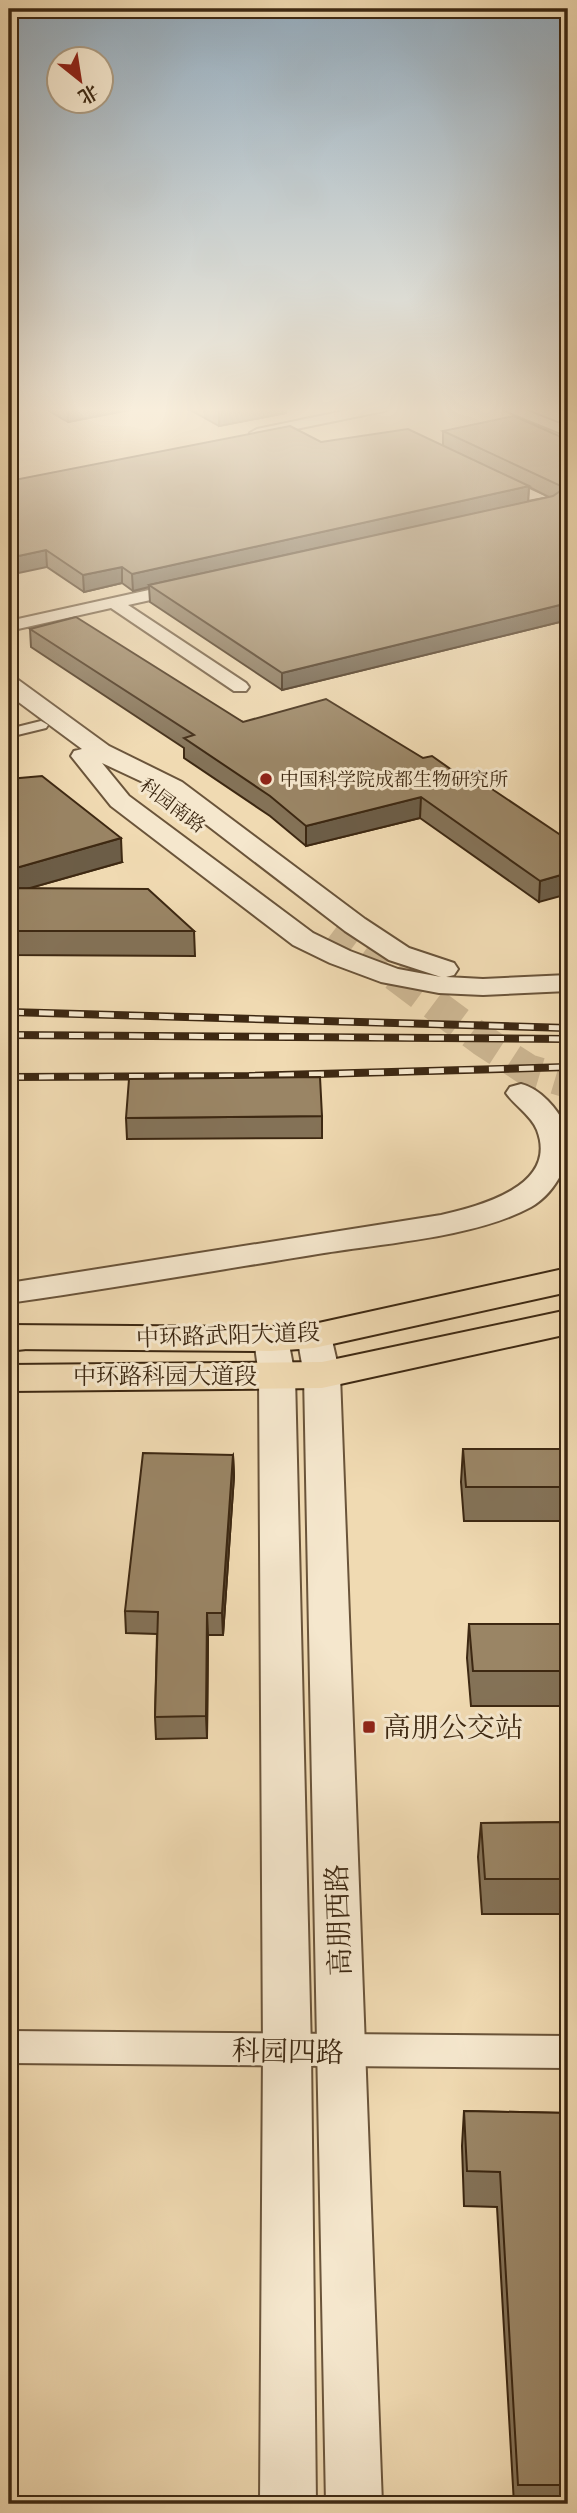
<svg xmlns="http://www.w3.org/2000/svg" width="577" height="2513" viewBox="0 0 577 2513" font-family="Cardo,'Noto Serif SC',serif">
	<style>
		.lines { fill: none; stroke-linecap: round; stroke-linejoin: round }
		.stream { stroke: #846e52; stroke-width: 5 }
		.tertiary-tunnel-far1 { stroke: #ccb692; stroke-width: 25; stroke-dasharray: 25 12; stroke-linecap: butt }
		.tertiary-tunnel { stroke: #ccb692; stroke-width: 32; stroke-dasharray: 32 16; stroke-linecap: butt }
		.pedestrian-casing { stroke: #6a543a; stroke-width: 4 }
		.minor-casing { stroke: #6a543a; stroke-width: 4 }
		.tertiary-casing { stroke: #6a543a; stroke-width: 4 }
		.primary-casing { stroke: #3d2812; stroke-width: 4 }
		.trunk-casing { stroke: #3d2812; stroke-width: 4 }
		.pedestrian { fill: #f5e7cd; fill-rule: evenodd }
		.minor { fill: #f5e7cd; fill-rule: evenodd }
		.tertiary { fill: #f5e7cd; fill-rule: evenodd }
		.primary { fill: #f0dab2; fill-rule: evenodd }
		.trunk { fill: #f0dab2; fill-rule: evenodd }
		.rail-casing { stroke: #3d2812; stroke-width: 8 }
		.rail { stroke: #f5e7cd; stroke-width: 5; stroke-dasharray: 15; stroke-linecap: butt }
		.wall { fill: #847257; stroke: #3d2812; stroke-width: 2; fill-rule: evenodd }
		.shaded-wall { fill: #6c5d47; stroke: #3d2812; stroke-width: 2 }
		.building { fill: #9a8565; stroke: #3d2812; stroke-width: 2 }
		.poi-dot { fill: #8f2418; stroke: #f5e7cd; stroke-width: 2.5 }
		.labels { text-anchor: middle; stroke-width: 6; stroke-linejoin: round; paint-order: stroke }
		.far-poi-label { font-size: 19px; fill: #3d2812; stroke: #f5e7cd; text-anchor: start }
		.far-street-label { font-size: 19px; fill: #3d2812; stroke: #f5e7cd }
		.street-label { font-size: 23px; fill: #3d2812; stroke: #f5e7cd }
		.near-poi-label { font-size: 28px; fill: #3d2812; stroke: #f5e7cd; text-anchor: start }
		.near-street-label { font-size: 28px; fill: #3d2812; stroke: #f5e7cd }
	</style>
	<rect width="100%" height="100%" fill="#f0dab2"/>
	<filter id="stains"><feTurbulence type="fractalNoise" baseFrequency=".00286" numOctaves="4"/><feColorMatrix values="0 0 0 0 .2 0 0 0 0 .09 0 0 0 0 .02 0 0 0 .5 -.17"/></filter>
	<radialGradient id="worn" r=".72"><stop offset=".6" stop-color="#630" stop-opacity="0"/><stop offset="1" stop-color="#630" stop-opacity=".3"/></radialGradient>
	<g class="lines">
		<polyline class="stream" points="547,407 568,415"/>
		<polyline class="tertiary-tunnel-far1" points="335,929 398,976"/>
		<polyline class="tertiary-tunnel" points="395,975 482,1040 528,1070 568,1082"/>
		<defs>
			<polygon id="pedestrian" points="41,721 48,725 46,728 9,737 9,729"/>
			<g id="minor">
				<polygon points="363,407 391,407 384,411 257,437 250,433 257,429"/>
				<polygon points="497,407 517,407 568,427 568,436"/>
				<polygon points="496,474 556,501 559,504 551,509 524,512 521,509 524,506 536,503 491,481 489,478 491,475"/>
				<polygon points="185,582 191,583 193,587 191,591 128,605 246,683 249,687 246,691 234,691 111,608 9,631 9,621"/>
				<polygon points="9,2031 568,2036 568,2068 9,2063"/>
			</g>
			<g id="tertiary">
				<path d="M9 677 17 679 109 746 182 782 365 919 409 948 454 963 458 969 454 975 446 977 483 979 568 975V991L483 995 439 993 381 982 330 963 293 945 111 806 71 756 74 751 82 749 9 695ZM102 763 164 792 345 931 389 960 441 977 398 969 350 951 313 933 129 796Z"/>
				<path d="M521 1084C541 1089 557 1109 566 1126 577 1155 556 1193 531 1207 476 1237 387 1243 324 1253 219 1270 114 1288 9 1303V1283L441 1215C478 1206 559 1187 537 1130 531 1115 515 1106 506 1093L510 1087Z"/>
				<polygon points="314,1325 326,1328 331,1336 340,1375 382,2504 326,2504 304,1375 297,1336 302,1328"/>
				<polygon points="271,1328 283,1331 288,1339 295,1376 311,2051 316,2504 260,2504 263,2051 259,1376 254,1339 259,1331"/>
			</g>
			<g id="primary">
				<polygon points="568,1268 568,1292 314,1348 271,1351 9,1349 9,1325 271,1327 314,1324"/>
				<polygon points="568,1310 568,1334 322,1388 9,1391 9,1365 322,1362"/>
			</g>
			<polygon id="trunk" points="28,1326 42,1329 48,1338 42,1347 9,1351 9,1327"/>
		</defs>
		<use href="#pedestrian" class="pedestrian-casing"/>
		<use href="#minor" class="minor-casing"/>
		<use href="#tertiary" class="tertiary-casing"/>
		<use href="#primary" class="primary-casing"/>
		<use href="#trunk" class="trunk-casing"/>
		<use href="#pedestrian" class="pedestrian"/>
		<use href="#minor" class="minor"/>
		<use href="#tertiary" class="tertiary"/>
		<use href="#primary" class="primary"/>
		<use href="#trunk" class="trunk"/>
		<defs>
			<g id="rail">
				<polyline points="9,1012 568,1028"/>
				<polyline points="9,1035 568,1039"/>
				<polyline points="9,1077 249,1076 568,1067"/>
			</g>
		</defs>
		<use href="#rail" class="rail-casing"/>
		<use href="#rail" class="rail"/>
	</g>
	<g class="wall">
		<polygon points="42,407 144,407 68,422"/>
		<polygon points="185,407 286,407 286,413 219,426"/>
		<path d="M443 431 568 440V620L282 690 150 602 149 587 133 591 122 583 84 592 47 567 9 481 321 442 443 446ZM529 487 549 497 528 501Z"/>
		<polygon points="30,629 243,722 423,758 568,840 539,902 420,818 306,846 270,816 184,758 184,748 31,647"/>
		<polygon points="9,779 122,862 30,888 194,931 195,956 9,955"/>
		<polygon points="322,1116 322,1138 127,1139 126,1118"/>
		<polygon points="463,1449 568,1449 568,1521 464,1521 461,1482"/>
		<polygon points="233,1455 234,1476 223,1635 208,1635 207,1738 156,1739 155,1717 157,1634 126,1633 125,1611"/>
		<polygon points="469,1624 568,1624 568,1706 471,1706 467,1658"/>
		<polygon points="568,1822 568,1914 482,1914 478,1857 481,1823"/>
		<polygon points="464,2111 568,2113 568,2504 514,2504 497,2207 464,2206 462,2146"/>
	</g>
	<g class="shaded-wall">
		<polygon points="67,407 144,407 68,422"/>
		<polygon points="241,407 286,407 286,413 219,426 219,411"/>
		<polygon points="529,486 528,502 149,585 149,587 133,591 132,574"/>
		<polygon points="46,550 47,567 9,575 9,558"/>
		<polygon points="122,567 122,583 84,592 83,575"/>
		<polygon points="568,603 568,620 282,690 282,673"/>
		<polygon points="421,797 420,818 306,846 306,826"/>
		<polygon points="121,838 122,862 9,894 9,870"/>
		<polygon points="568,873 568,894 539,902 540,881"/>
		<polygon points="233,1455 234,1476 223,1635 222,1613"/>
		<polygon points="207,1613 208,1635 207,1738 206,1716"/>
	</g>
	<g class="building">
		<polygon points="211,407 241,407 219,411"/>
		<polygon points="514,416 568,440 568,603 282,673 149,585 553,496 563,489 561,486 443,431"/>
		<polygon points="290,426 321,442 408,429 529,486 132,574 122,567 83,575 46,550 9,558 9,481"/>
		<polygon points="76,617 243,722 326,699 423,758 432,756 476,787 486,785 568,840 568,873 540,881 421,797 306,826 270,796 184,738 194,735 30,629"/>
		<polygon points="42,776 121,838 9,870 9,779"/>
		<polygon points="9,888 148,889 194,931 9,931"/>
		<polygon points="320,1077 322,1116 126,1118 129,1079"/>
		<polygon points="463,1449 568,1449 568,1487 466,1487"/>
		<polygon points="143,1453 233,1455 222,1613 207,1613 206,1716 155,1717 158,1612 125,1611"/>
		<polygon points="469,1624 568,1624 568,1671 473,1671"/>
		<polygon points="568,1822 568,1879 485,1879 481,1823"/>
		<polygon points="464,2111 568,2113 568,2485 518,2485 500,2172 467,2171"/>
	</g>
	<linearGradient id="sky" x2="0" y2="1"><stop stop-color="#93abbd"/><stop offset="0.54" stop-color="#f8eedc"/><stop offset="1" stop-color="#f8eedc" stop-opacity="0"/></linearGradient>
	<rect width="577" height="759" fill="url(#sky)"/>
	<g class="poi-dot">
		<circle cx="266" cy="779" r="7"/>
		<rect x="362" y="1720" width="14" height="14" rx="3.5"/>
	</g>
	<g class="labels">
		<g class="far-poi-label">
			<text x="280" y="786">中国科学院成都生物研究所</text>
		</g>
		<g class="far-street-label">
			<text transform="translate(173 805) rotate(37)" y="7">科园南路</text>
		</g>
		<g class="street-label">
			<text transform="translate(228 1335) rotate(-2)" y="8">中环路武阳大道段</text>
			<text x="165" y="1384">中环路科园大道段</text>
		</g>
		<g class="near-poi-label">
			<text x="383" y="1737">高朋公交站</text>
		</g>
		<g class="near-street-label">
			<text transform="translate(338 1920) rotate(-92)" y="10">高朋西路</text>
			<text transform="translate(288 2051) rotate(1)" y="10">科园四路</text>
		</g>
	</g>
	<rect width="577" height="2513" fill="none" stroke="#f0dab2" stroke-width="35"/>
	<rect x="10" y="10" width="556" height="2492" fill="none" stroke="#3d2812" stroke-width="3.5"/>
	<rect x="18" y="18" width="542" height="2478" fill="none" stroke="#3d2812" stroke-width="2"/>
	<g transform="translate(80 80) rotate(150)"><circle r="33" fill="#f5e7cd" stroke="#ab9b82" stroke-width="2"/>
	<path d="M0-5L12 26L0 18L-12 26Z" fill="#8f2418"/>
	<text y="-10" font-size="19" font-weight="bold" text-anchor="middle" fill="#3d2812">北</text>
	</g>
	<rect width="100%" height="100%" filter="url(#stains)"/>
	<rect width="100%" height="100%" fill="url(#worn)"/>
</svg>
